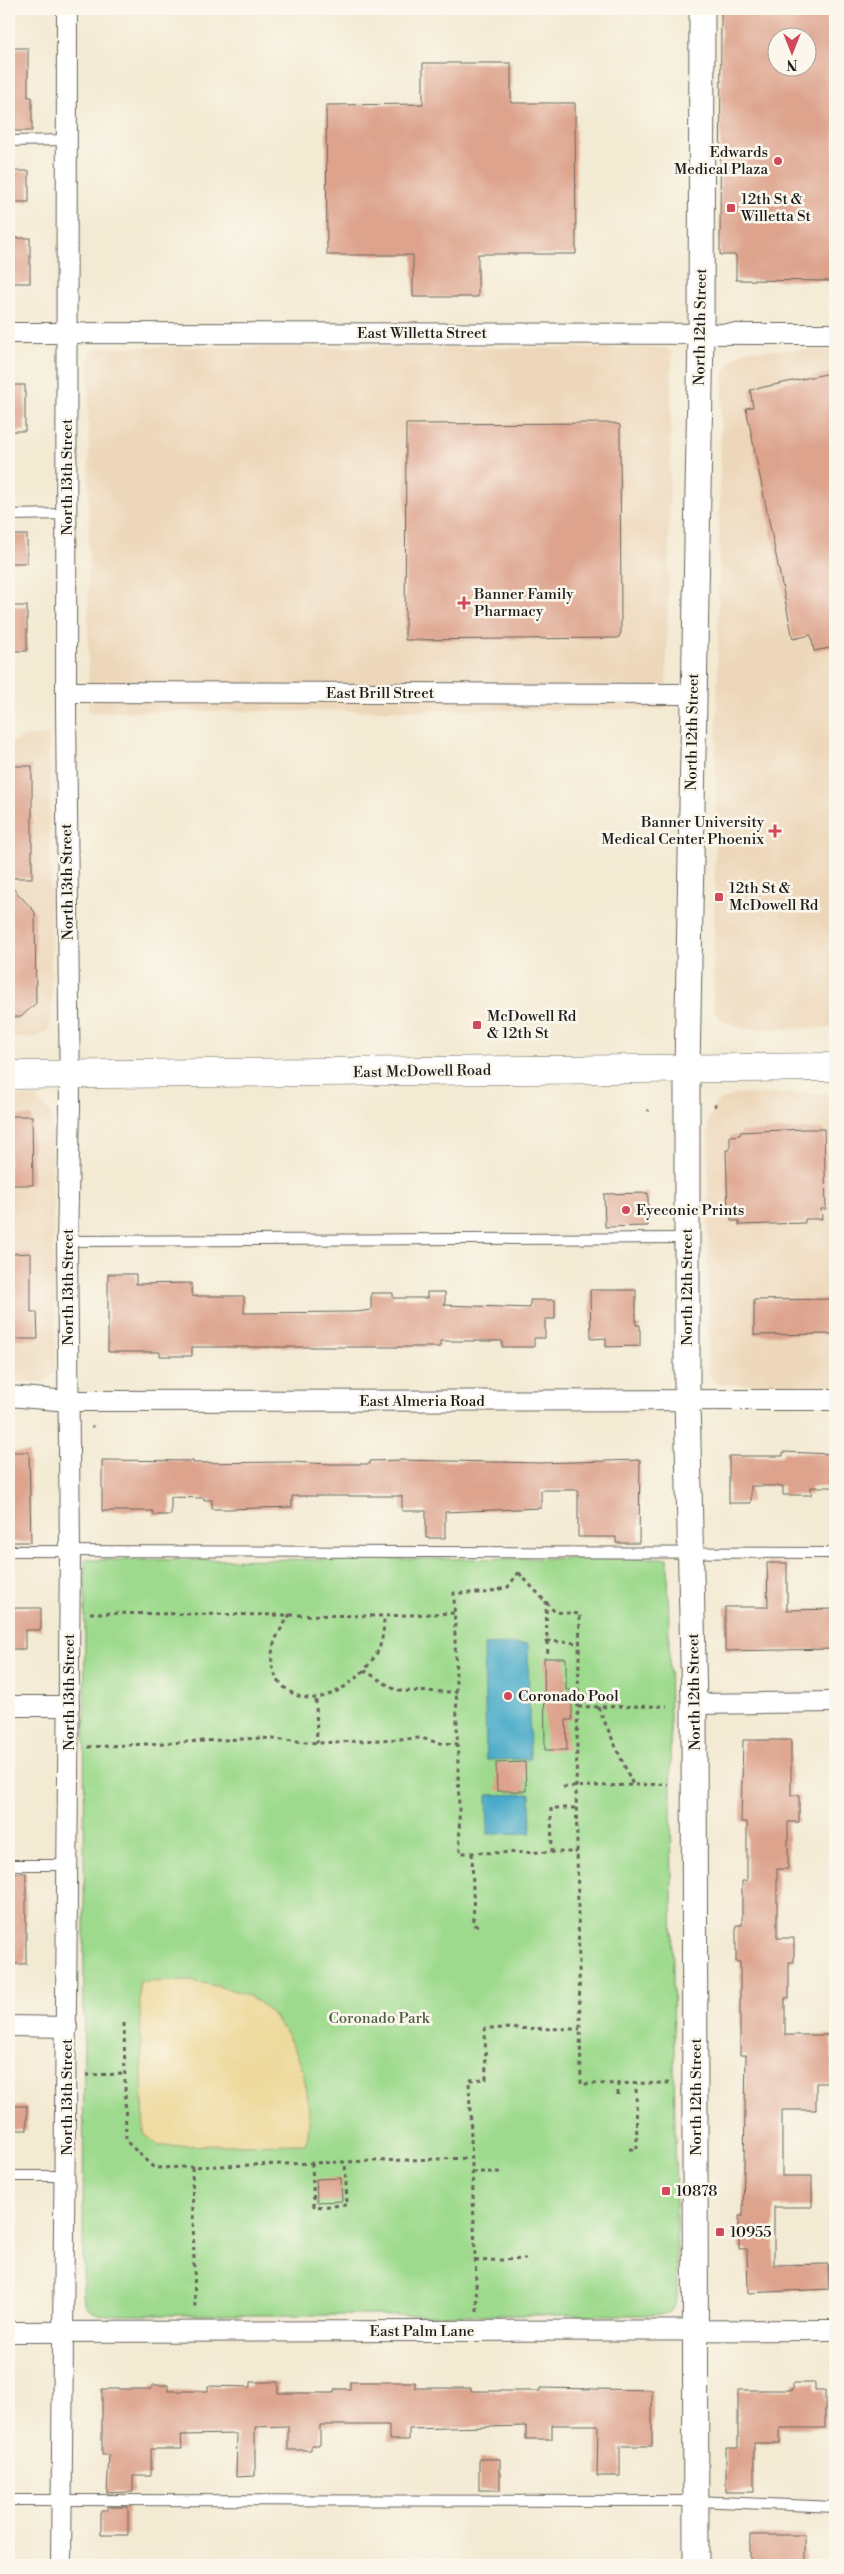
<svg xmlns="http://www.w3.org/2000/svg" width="844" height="2574" viewBox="0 0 844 2574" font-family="'Libre Bodoni',serif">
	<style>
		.built { fill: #edd7ba }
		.green { fill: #9eda8d; stroke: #5d7b54 }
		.sand { fill: #eeda9e; stroke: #857b5d }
		.water { fill: #4aabc9; stroke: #336472 }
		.building { fill: #dda38c; fill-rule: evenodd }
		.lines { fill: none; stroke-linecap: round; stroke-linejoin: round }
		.service-casing { stroke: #67645c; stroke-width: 12 }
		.minor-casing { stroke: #67645c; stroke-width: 22 }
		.tertiary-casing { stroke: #67645c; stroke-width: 27 }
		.primary-casing { stroke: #67645c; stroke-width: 29 }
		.path { stroke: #67645c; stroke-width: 3; stroke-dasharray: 4 4; stroke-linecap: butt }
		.service { stroke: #fff; stroke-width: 10 }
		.minor { stroke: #fff; stroke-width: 20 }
		.tertiary { stroke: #fff; stroke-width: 25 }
		.primary { stroke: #fff; stroke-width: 28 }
		.poi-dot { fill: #d1495b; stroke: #fbf7ec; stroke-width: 2 }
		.labels { text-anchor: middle; stroke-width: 5; stroke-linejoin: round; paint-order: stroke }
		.poi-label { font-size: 15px; fill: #1c1c1c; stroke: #fbf7ec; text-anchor: start }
		.street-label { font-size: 15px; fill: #1c1c1c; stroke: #fbf7ec }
		.park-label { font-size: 15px; fill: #4a5e44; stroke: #fbf7ec }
	</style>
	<rect width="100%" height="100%" fill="#fbf7ec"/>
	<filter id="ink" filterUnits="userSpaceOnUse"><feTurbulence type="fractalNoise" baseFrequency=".02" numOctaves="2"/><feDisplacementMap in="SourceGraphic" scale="10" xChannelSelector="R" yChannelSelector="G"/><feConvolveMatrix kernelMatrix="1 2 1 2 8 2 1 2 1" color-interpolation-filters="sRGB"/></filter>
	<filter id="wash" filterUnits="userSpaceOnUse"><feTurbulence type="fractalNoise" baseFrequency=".0096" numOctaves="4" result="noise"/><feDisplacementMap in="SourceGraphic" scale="20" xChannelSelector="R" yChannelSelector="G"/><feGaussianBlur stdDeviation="1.12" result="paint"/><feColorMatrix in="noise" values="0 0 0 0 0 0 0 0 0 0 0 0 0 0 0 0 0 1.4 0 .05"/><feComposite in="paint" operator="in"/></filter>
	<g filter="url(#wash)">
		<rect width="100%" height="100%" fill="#f3ead3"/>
		<g class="built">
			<polygon points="99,347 666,348 672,352 666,709 88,712 89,354"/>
			<polygon points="749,350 835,350 835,1028 742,1029 724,1022 716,1014 713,1004 721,408 724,372 732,360 741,353"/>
			<polygon points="49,735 52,1015 49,1029 41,1035 31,1038 9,1038 9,744 26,737"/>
			<polygon points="835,1093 835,1386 720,1384 714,1381 708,1372 708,1122 716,1103 736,1094"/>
			<polygon points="35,1097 51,1113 56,1371 44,1382 9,1382 9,1098"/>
		</g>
		<path class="green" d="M668 1558 677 2299C673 2309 670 2313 660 2315H103C90 2312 86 2309 83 2296L85 1560Z"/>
		<path class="sand" d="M193 1981C214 1986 240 1989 258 2002 276 2014 290 2038 298 2057 306 2075 314 2127 305 2144L160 2146 144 2134 139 1982Z"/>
		<g class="water">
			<polygon points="528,1644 530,1759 486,1760 484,1645"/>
			<polygon points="530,1794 531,1833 488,1834 487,1795"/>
		</g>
		<g id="blocks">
			<g class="building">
				<path d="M721 9H835V281L736 280V255H720ZM776 38H806V68H776Z"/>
				<polygon points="9,48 28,48 28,97 32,97 32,131 9,131"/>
				<polygon points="423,63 511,63 511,103 575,103 576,254 478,254 478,297 413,297 413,255 327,255 326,105 423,104"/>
				<rect x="9" y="171" width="20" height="31"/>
				<rect x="9" y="238" width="21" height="45"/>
				<polygon points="835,372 835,647 814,651 811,635 793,639 746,408 753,407 750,390"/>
				<rect x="9" y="385" width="16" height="46"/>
				<polygon points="613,423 620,425 621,633 618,638 405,640 406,424"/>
				<rect x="9" y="535" width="18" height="28"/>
				<rect x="9" y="606" width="18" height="45"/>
				<rect x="9" y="766" width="23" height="112"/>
				<polygon points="9,884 35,912 36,1003 21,1017 9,1017"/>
				<polygon points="9,1116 32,1116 33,1185 9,1185"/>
				<polygon points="805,1129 824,1129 826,1209 821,1209 822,1219 805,1219 805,1223 739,1225 739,1221 731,1221 731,1211 728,1211 726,1150 730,1150 730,1136 740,1135 740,1132"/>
				<polygon points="648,1193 648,1226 605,1227 604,1194"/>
				<polygon points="31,1253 31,1312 37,1312 38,1339 9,1339 9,1254"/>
				<polygon points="108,1274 136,1274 136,1284 191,1283 192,1296 244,1296 244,1313 356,1312 371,1310 371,1293 393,1293 393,1298 427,1298 427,1292 445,1292 445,1305 530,1308 530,1300 555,1300 555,1319 545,1319 545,1338 534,1338 534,1347 502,1347 502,1341 440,1341 440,1347 192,1347 192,1356 160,1356 160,1352 108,1352"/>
				<polygon points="590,1290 636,1290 636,1325 640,1325 640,1346 606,1347 606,1338 591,1339"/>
				<polygon points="835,1299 835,1334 754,1335 754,1300"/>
				<polygon points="9,1452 29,1452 31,1542 9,1542"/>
				<polygon points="783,1452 835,1454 835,1487 811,1487 811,1495 783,1495 783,1486 751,1486 751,1503 729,1503 729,1456 783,1456"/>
				<polygon points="102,1460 193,1461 193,1463 292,1462 330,1464 370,1464 370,1461 402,1460 540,1463 640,1460 639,1543 616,1543 616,1537 578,1537 578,1490 541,1490 541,1508 445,1512 445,1538 426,1538 426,1511 402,1511 402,1496 292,1496 292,1507 228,1509 212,1509 212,1500 204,1500 204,1498 171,1497 171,1515 153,1515 153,1511 102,1511"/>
				<polygon points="767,1563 787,1563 787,1610 835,1609 835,1649 725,1651 725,1607 768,1607"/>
				<polygon points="9,1608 41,1608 41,1630 25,1630 25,1649 9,1649"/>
				<polygon points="544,1658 566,1658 566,1690 572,1690 572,1720 566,1720 567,1750 545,1750"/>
				<polygon points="743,1740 791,1740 791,1795 799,1795 799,1822 788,1822 788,1869 777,1869 777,1938 794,1938 794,1962 789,1962 789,1998 785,1998 785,2035 832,2035 831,2083 816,2083 816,2110 782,2110 782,2176 812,2176 812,2207 774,2207 774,2265 828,2264 829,2289 748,2293 747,2249 739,2249 739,2216 743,2216 746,2055 740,2055 740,1962 736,1962 736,1925 742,1925 742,1881 747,1881 747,1822 741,1822"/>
				<polygon points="525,1762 526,1791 497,1791 496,1763"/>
				<rect x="9" y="1873" width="17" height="91"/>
				<rect x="9" y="2106" width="18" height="24"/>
				<polygon points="341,2178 342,2201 317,2202 316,2179"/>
				<polygon points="251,2382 278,2382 278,2393 334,2393 334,2389 350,2389 350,2382 415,2382 415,2388 471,2388 471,2391 540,2391 540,2388 652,2390 652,2446 620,2446 620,2476 597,2476 598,2425 552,2425 552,2439 526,2439 526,2426 409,2429 409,2440 389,2440 389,2425 320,2425 320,2445 311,2445 311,2450 288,2450 288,2426 255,2427 255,2476 236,2477 237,2434 181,2435 182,2449 151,2449 151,2476 133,2476 133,2492 107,2493 109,2455 102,2455 102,2389 152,2389 152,2385 168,2385 168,2391 208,2391 208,2386 251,2387"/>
				<polygon points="793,2383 815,2383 815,2390 825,2390 825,2428 780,2428 780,2443 754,2443 754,2492 726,2492 726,2448 738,2448 738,2390 793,2390"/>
				<rect x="479" y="2459" width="21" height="31"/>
				<polygon points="107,2507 128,2507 128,2535 101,2535 101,2511 107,2511"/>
				<rect x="750" y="2535" width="55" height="28"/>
			</g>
		</g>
	</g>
	<g filter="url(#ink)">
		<use href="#blocks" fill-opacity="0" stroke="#67645c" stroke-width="1"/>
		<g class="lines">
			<defs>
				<g id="service">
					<polyline points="9,141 67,140"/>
					<polyline points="9,515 67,514"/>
					<polyline points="67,1241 686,1238"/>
					<polyline points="9,1551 835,1553"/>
					<polyline points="9,1865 68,1865"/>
					<polyline points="9,2176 66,2176"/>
					<polyline points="9,2500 696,2501 835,2507"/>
				</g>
				<g id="minor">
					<polyline points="9,333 835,334"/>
					<polyline points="67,692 693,694"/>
					<polyline points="9,1396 69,1401 835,1400"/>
					<polyline points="694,1704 835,1702"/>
					<polyline points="9,1706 69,1706"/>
					<polyline points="9,2026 67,2027"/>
					<polyline points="9,2332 835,2330"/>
					<polyline points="61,2565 70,1551 67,1241 70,1106 66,708 67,9"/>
				</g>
				<polyline id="tertiary" points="696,2565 694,1704 687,1400 687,1068 701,334 702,9"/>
				<polyline id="primary" points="9,1075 835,1067"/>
			</defs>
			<use href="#service" class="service-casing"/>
			<use href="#minor" class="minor-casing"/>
			<use href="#tertiary" class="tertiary-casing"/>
			<use href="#primary" class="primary-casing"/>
			<g class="path">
				<polyline points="714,1105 716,1106"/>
				<polyline points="648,1111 649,1110"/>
				<polyline points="92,1426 93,1427"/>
				<polyline points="519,1572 508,1587 485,1593 454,1593 460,1853 577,1852"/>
				<polyline points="519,1573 555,1612 580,1614 576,1787 581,2084 671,2083"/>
				<polyline points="546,1601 547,1641 581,1643"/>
				<polyline points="90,1613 384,1616 454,1613"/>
				<path d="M290 1614C284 1625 275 1636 273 1648 270 1661 272 1674 281 1684 312 1718 358 1684 377 1653 383 1641 384 1628 384 1616"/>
				<polyline points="547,1641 548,1656"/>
				<polyline points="364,1670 397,1691 457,1692"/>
				<polyline points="316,1700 317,1743"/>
				<polyline points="578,1707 667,1706"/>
				<polyline points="598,1707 633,1785"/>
				<polyline points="88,1747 261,1738 317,1743 421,1738 439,1743 458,1744"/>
				<polyline points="563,1787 668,1784"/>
				<polyline points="552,1852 551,1808 576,1808"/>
				<polyline points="472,1853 474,1925 481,1926"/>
				<polyline points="124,2023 126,2141 154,2168 472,2158"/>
				<polyline points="86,2075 125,2074"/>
				<polyline points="618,2083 618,2097"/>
				<polyline points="629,2149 637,2149 636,2083"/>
				<polyline points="312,2163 314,2207 347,2205 345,2162"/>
				<polyline points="192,2167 195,2311"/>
				<polyline points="472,2172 502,2172"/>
				<polyline points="475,2261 526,2259"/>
				<polyline points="477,2311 469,2080 486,2079 485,2028 580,2029"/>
			</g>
			<use href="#service" class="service"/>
			<use href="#minor" class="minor"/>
			<use href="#tertiary" class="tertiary"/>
			<use href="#primary" class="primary"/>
		</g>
	</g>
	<g class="poi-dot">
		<circle cx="778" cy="161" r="5"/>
		<rect x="726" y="203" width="10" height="10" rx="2.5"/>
		<path d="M461.5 595.5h5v5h5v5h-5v5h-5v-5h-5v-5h5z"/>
		<path d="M772.5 823.5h5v5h5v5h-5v5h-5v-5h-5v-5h5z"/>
		<rect x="714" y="892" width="10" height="10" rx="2.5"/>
		<rect x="472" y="1020" width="10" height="10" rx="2.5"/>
		<circle cx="626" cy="1210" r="5"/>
		<circle cx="508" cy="1696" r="5"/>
		<rect x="661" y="2186" width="10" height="10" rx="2.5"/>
		<rect x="715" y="2227" width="10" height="10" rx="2.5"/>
	</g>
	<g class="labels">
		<g class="poi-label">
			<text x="768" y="157" text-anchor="end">Edwards<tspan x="768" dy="17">Medical Plaza</tspan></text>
			<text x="741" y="204">12th St &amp;<tspan x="741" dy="17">Willetta St</tspan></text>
			<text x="474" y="599">Banner Family<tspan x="474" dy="17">Pharmacy</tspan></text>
			<text x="764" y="827" text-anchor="end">Banner University<tspan x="764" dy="17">Medical Center Phoenix</tspan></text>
			<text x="729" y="893">12th St &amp;<tspan x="729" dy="17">McDowell Rd</tspan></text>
			<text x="487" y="1021">McDowell Rd<tspan x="487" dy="17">&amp; 12th St</tspan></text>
			<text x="636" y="1215">Eyeconic Prints</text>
			<text x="518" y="1701">Coronado Pool</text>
			<text x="676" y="2196">10878</text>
			<text x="730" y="2237">10955</text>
		</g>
		<g class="street-label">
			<text transform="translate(700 327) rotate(-89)" y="5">North 12th Street</text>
			<text x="422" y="338">East Willetta Street</text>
			<text transform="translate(67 477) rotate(-90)" y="5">North 13th Street</text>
			<text x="380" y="698">East Brill Street</text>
			<text transform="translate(692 732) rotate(-89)" y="5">North 12th Street</text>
			<text transform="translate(67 882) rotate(-91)" y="5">North 13th Street</text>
			<text transform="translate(422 1071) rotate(-1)" y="5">East McDowell Road</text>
			<text transform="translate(68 1287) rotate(-90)" y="5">North 13th Street</text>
			<text transform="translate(687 1287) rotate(-90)" y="5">North 12th Street</text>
			<text x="422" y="1406">East Almeria Road</text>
			<text transform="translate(69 1692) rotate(-90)" y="5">North 13th Street</text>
			<text transform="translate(694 1692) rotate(-91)" y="5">North 12th Street</text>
			<text transform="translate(67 2097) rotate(-90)" y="5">North 13th Street</text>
			<text transform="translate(696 2097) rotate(-90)" y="5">North 12th Street</text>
			<text x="422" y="2336">East Palm Lane</text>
		</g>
		<g class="park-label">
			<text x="379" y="2023">Coronado Park</text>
		</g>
	</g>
	<rect width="844" height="2574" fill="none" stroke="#fbf7ec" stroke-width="30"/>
	<g transform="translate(792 52) rotate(180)"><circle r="24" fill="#fbf7ec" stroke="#a29f99"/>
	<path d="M0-4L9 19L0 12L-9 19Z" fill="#d1495b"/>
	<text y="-8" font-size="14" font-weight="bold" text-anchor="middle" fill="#1c1c1c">N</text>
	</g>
</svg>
